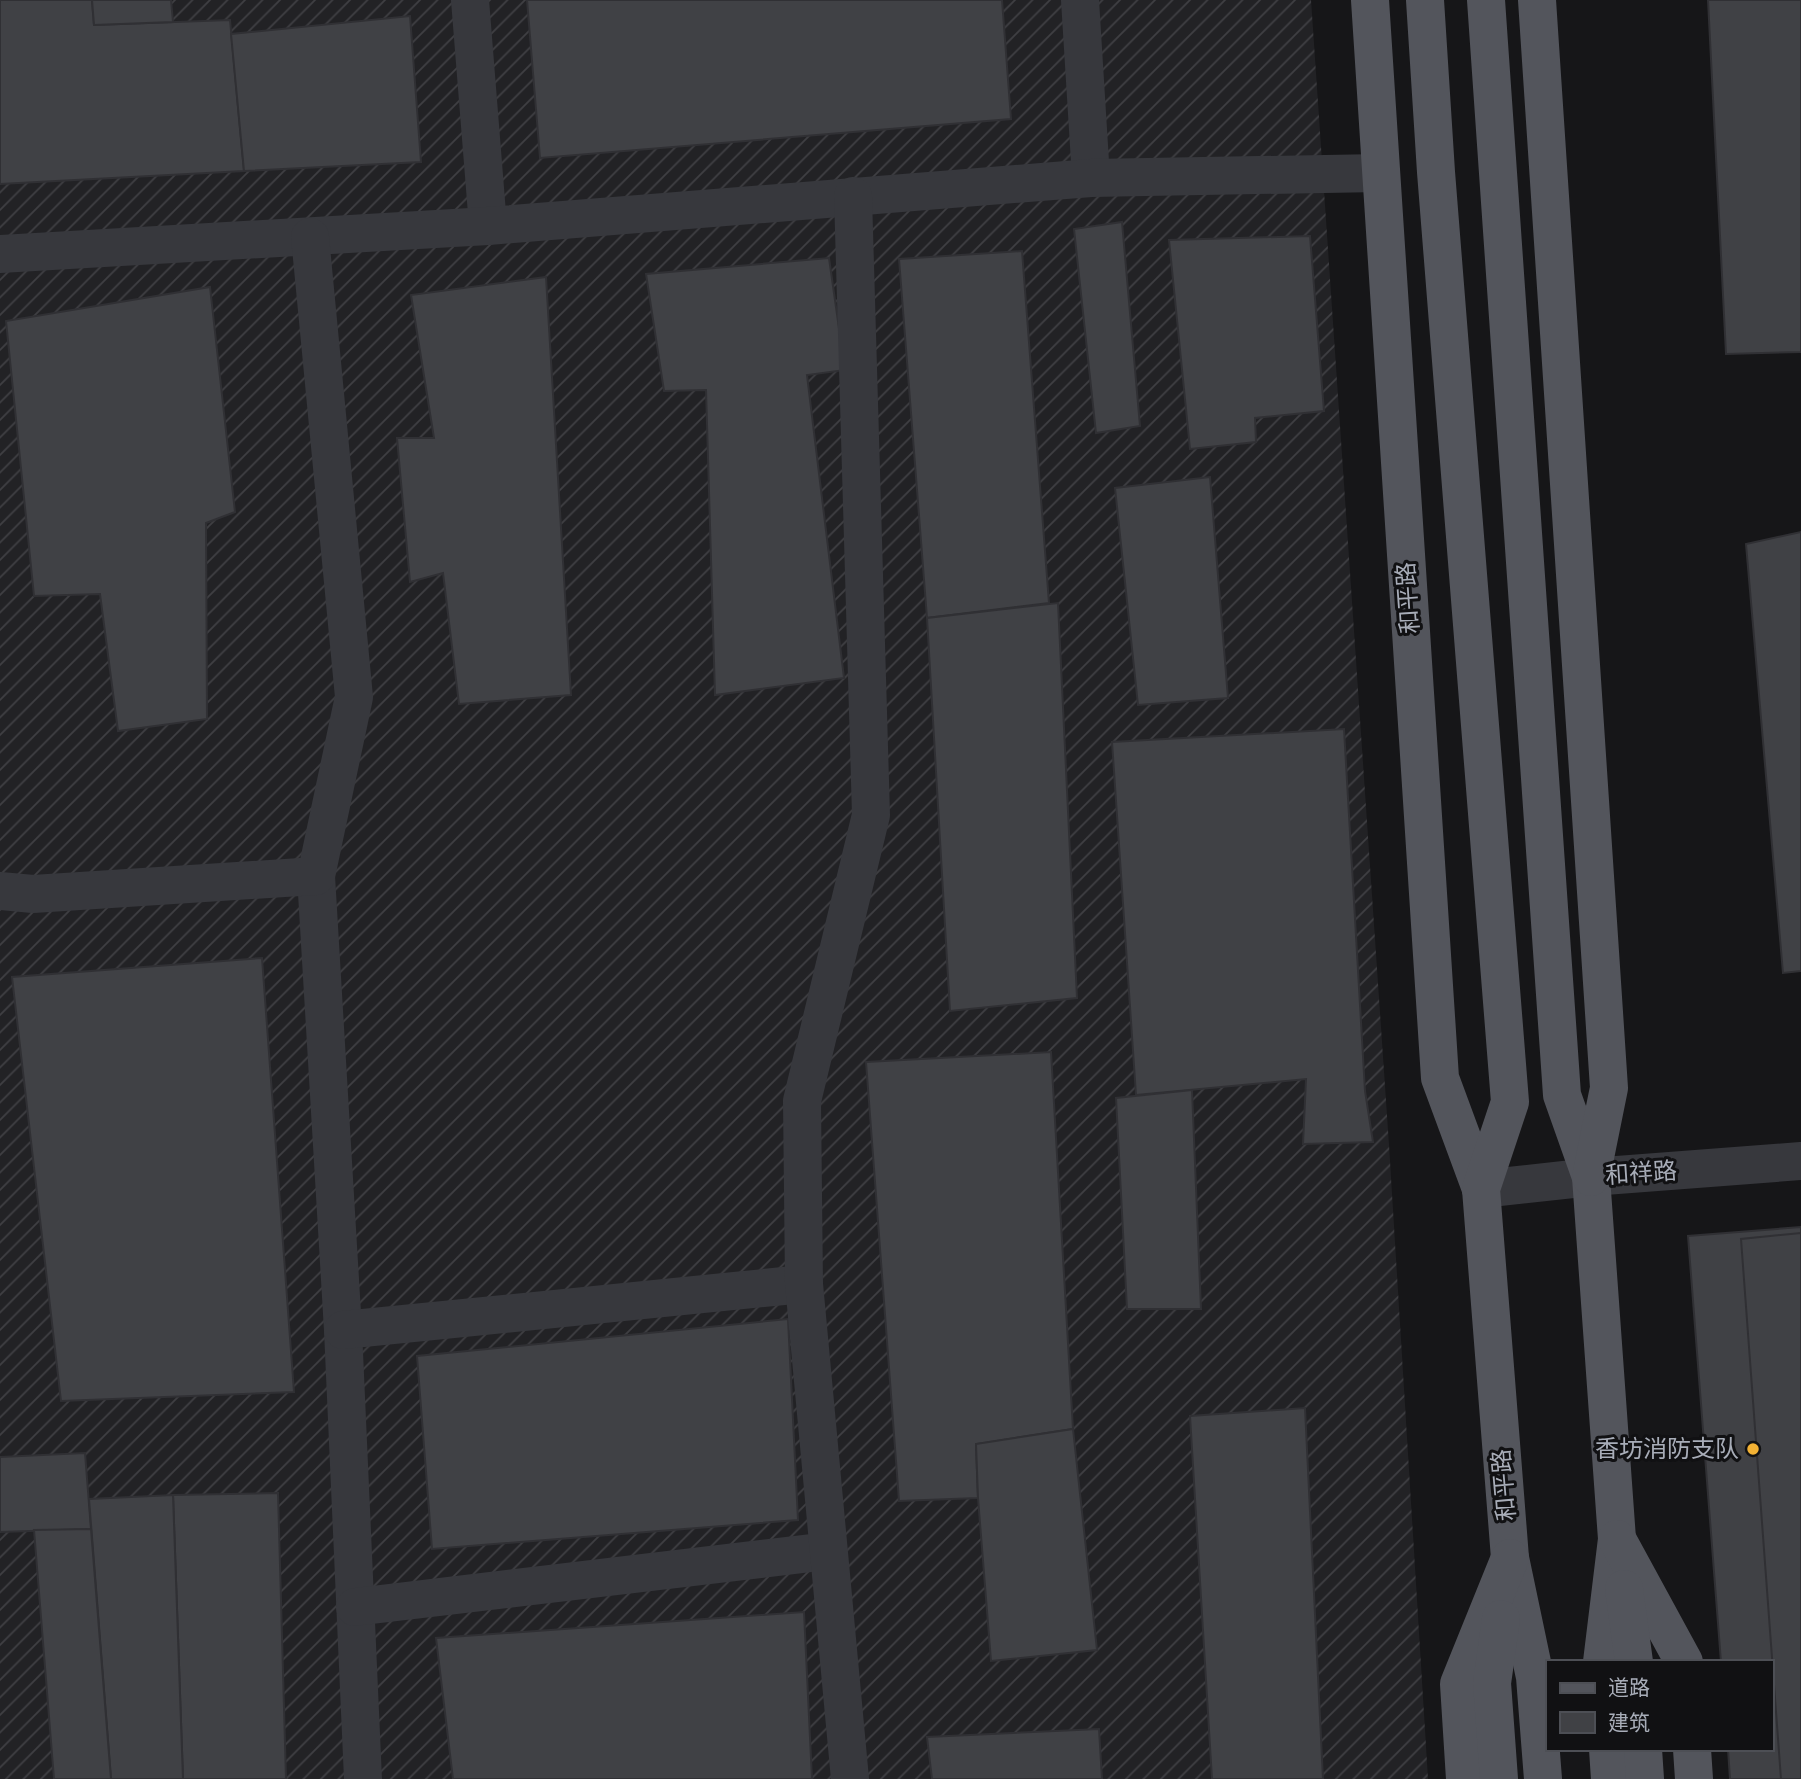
<svg xmlns="http://www.w3.org/2000/svg" width="1801" height="1779" viewBox="0 0 1801 1779" font-family="'Noto Sans','Noto Sans SC',sans-serif">
	<style>
		.industrial { fill: url(#industrial-furrows) }
		.building { fill: #404145; stroke: #303034; stroke-width: 2 }
		.lines { fill: none; stroke-linecap: round; stroke-linejoin: round }
		.minor { stroke: #37383d; stroke-width: 38 }
		.major { stroke: #53555c; stroke-width: 38 }
		.poi-dot { fill: #f2b134; stroke: #111113; stroke-width: 2.5 }
		.labels { text-anchor: middle; stroke-width: 6; stroke-linejoin: round; paint-order: stroke }
		.street-label { font-size: 24px; fill: #a8adb8; stroke: #111113 }
		.poi-label { font-size: 24px; fill: #a8adb8; stroke: #111113; text-anchor: end }
	</style>
	<defs>
		<pattern id="industrial-furrows" width="10" height="10" patternUnits="userSpaceOnUse" patternTransform="scale(1.75)"><rect width="10" height="10" fill="#222225"/><path d="M-1 1l2-2M0 10L10 0M9 11l2-2" fill="none" stroke="#3f3f43"/></pattern>
	</defs>
	<rect width="100%" height="100%" fill="#161618"/>
	<polygon class="industrial" points="0,0 1311,0 1389,1145 1428,1779 0,1779"/>
	<g class="building">
		<polygon points="0,0 92,0 94,25 230,20 244,171 0,184"/>
		<polygon points="92,0 171,0 173,22 94,25"/>
		<polygon points="527,0 1002,0 1011,119 540,158"/>
		<polygon points="1708,0 1801,0 1801,352 1726,354"/>
		<polygon points="410,16 421,162 244,171 231,34"/>
		<polygon points="1122,222 1140,426 1096,433 1074,229"/>
		<polygon points="1310,236 1324,411 1255,418 1256,442 1190,449 1169,240"/>
		<polygon points="1022,251 1049,603 927,618 899,259"/>
		<polygon points="829,258 845,370 807,375 844,678 715,695 706,390 664,391 646,274"/>
		<polygon points="546,277 571,695 459,704 443,573 410,582 397,438 434,438 411,295"/>
		<polygon points="210,287 235,512 206,523 207,719 118,731 100,594 34,596 6,321"/>
		<polygon points="1210,477 1228,698 1138,705 1115,488"/>
		<polygon points="1801,532 1801,971 1783,973 1746,544"/>
		<polygon points="1058,603 1077,998 950,1011 927,618"/>
		<polygon points="1344,729 1365,1091 1373,1142 1303,1144 1306,1079 1136,1095 1112,742"/>
		<polygon points="262,958 294,1392 61,1401 12,977"/>
		<polygon points="1051,1052 1073,1429 976,1444 978,1498 899,1501 866,1062"/>
		<polygon points="1192,1090 1201,1309 1127,1309 1116,1098"/>
		<polygon points="1801,1227 1801,1779 1730,1779 1728,1749 1771,1749 1771,1662 1721,1662 1688,1236"/>
		<polygon points="1801,1233 1801,1779 1781,1779 1741,1239"/>
		<polygon points="788,1319 798,1520 432,1549 417,1356"/>
		<polygon points="1305,1408 1323,1779 1212,1779 1190,1416"/>
		<polygon points="1073,1429 1097,1650 991,1661 978,1498 976,1444"/>
		<polygon points="85,1453 91,1529 0,1532 0,1457"/>
		<polygon points="278,1493 286,1779 183,1779 173,1495"/>
		<polygon points="173,1495 183,1779 111,1779 89,1499"/>
		<polygon points="91,1529 111,1779 54,1779 34,1530"/>
		<polygon points="804,1612 812,1779 453,1779 436,1638"/>
		<polygon points="1099,1729 1102,1779 932,1779 927,1737"/>
	</g>
	<g class="lines">
		<g class="minor">
			<polyline points="470,0 488,226"/>
			<polyline points="1080,0 1091,178"/>
			<polyline points="0,254 488,226 1091,178 1380,173"/>
			<polyline points="316,876 343,1330 363,1779"/>
			<polyline points="0,891 33,894 316,876 354,697 310,237"/>
			<polyline points="1481,1189 1591,1177 1801,1161"/>
			<polyline points="343,1330 804,1284"/>
			<polyline points="355,1607 828,1551"/>
			<polyline points="850,1779 804,1284 802,1101 871,815 853,196"/>
		</g>
		<g class="major">
			<polyline points="1370,0 1440,1078 1481,1189"/>
			<polyline points="1425,0 1436,172 1510,1102 1481,1189 1510,1558 1535,1677 1543,1779"/>
			<polyline points="1486,0 1562,1095 1591,1177 1617,1539 1602,1662"/>
			<polyline points="1537,0 1609,1088 1591,1177"/>
			<polyline points="1617,1539 1684,1662"/>
			<polyline points="1624,1589 1634,1662"/>
			<polyline points="1608,1749 1610,1779"/>
			<polyline points="1643,1749 1645,1779"/>
			<polyline points="1692,1749 1694,1779"/>
			<polyline points="1465,1779 1459,1684 1510,1558"/>
			<polyline points="1499,1779 1492,1683 1501,1619"/>
		</g>
	</g>
	<circle class="poi-dot" cx="1753" cy="1449" r="7"/>
	<g class="labels">
		<g class="street-label">
			<text transform="translate(1408 598) rotate(-94)" y="8">和平路</text>
			<text transform="translate(1641 1173) rotate(-4)" y="8">和祥路</text>
			<text transform="translate(1504 1485) rotate(-95)" y="8">和平路</text>
		</g>
		<g class="poi-label">
			<text x="1739" y="1457">香坊消防支队</text>
		</g>
	</g>
	<rect x="1546" y="1660" width="228" height="91" fill="#111113" stroke="#4d4f55" stroke-width="2"/>
	<rect x="1560" y="1683" width="35" height="10" fill="#53555c" stroke="#4d4f55" stroke-width="2"/>
	<text x="1608" y="1695" font-size="21" fill="#a8adb8">道路</text>
	<rect x="1560" y="1712" width="35" height="21" fill="#404145" stroke="#4d4f55" stroke-width="2"/>
	<text x="1608" y="1730" font-size="21" fill="#a8adb8">建筑</text>
</svg>
